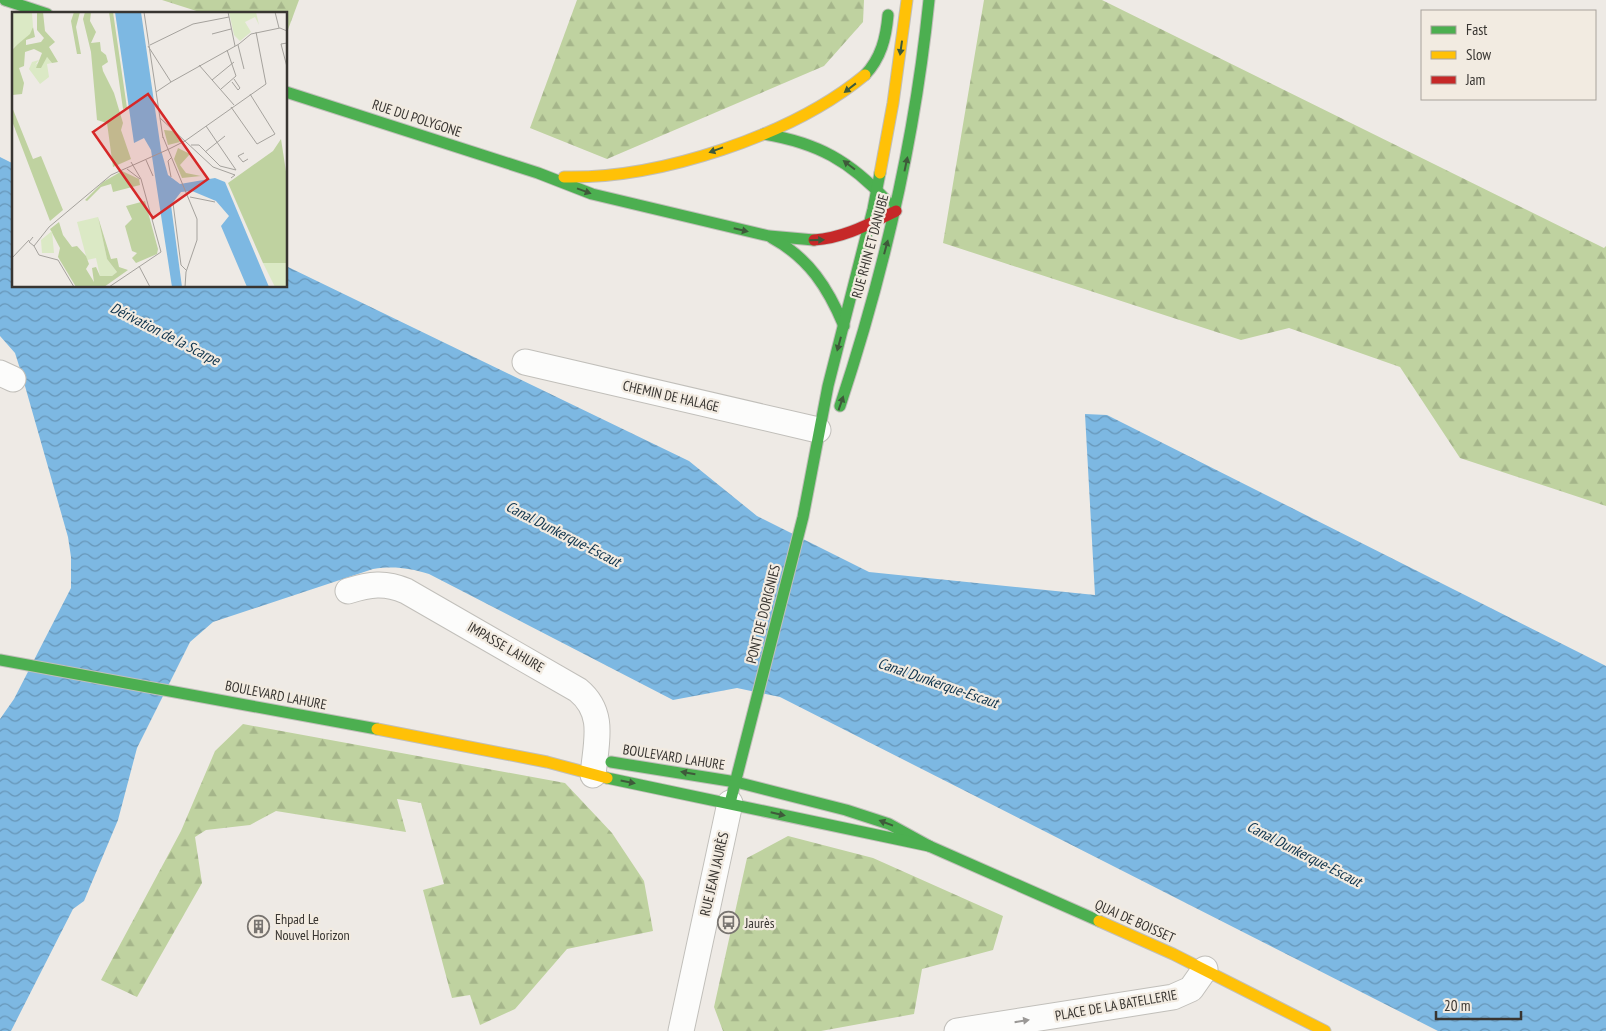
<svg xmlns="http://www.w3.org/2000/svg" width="1606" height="1031" viewBox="0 0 1606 1031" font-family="'PT Sans Narrow',sans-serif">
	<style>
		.forest { fill: url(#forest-firs) }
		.water { fill: url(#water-waves) }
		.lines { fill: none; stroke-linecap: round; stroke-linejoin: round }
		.street-casing { stroke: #c1bfba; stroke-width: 27 }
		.fast-casing { stroke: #c1bfba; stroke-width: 13 }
		.slow-casing { stroke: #c1bfba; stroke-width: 13 }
		.jam-casing { stroke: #c1bfba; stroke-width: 13 }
		.street { stroke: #fcfcfb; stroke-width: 25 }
		.fast { stroke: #4caf50; stroke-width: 11 }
		.slow { stroke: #ffc107; stroke-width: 11 }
		.jam { stroke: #c62828; stroke-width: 11 }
		.oneway { fill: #3e5a3a }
		.oneway2 { fill: #9a9896 }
		.labels { text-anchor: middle; stroke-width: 4.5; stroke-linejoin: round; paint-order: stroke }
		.street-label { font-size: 14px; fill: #383531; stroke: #f2ebe1 }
		.poi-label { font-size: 14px; fill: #383531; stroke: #f2ebe1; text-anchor: start }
		.water-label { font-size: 15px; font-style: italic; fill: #0d324b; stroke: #f2ebe1 }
		.inset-road { fill: none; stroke: #a5a29d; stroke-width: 1 }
		.view { fill: #d62828; fill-opacity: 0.15; stroke: #d62828; stroke-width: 2.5 }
		.inset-edge { fill: none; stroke: #383531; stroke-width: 2.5 }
	</style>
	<defs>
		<pattern id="forest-firs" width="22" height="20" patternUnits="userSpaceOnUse" patternTransform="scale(1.25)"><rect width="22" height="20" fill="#bfd2a0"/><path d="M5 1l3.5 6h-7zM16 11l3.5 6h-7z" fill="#a5b58a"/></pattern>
		<pattern id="water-waves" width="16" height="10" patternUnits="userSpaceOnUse" patternTransform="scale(1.25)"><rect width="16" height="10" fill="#7db8e2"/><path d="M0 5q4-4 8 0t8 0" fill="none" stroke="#6796b8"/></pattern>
	</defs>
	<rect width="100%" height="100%" fill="#eeeae5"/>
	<g class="forest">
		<polygon points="162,0 299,0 286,35 286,14 206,14"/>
		<polygon points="577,0 864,0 863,22 824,66 607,159 530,128"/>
		<polygon points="984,0 1102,0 1604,248 1606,246 1606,506 1460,458 1400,367 1289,328 1241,340 943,243"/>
		<polygon points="243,724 565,783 612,833 644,881 653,931 567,949 515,1009 480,1025 470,995 452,998 423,890 444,884 421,803 397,799 406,832 276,811 250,825 206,830 195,837 202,883 137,997 101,980 181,831 215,751"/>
		<polygon points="788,836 873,858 1003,916 993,950 922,969 914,1014 821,1031 723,1031 714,1007 747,858"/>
	</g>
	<path class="water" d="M0 157 14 164V286H286V266L689 461 757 516 869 572 1095 595 1085 414 1107 415 1606 666V1031H1438L780 697 737 688 673 700 429 574C409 568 394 566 373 569L213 622 190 642 137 748 118 820 84 901 73 909 11 1031H0V719L14 699 71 588V557L68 537 21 372 15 353 0 336Z"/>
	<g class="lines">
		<defs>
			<g id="street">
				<polyline points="525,362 818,430"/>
				<polyline points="0,373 13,379"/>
				<path d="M348 591C370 584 385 582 406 591L578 690C606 713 596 742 593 775"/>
				<polyline points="681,1031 730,803"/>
				<polyline points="957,1031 1173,997 1191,989 1205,969"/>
			</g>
			<g id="fast">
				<polyline points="5,0 47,14"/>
				<path d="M865 75C881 58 886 38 888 15"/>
				<polyline points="286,92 538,173 592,194 769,236 814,240"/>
				<path d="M764 134C818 143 850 161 887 201"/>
				<path d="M772 238C809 258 828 288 844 326"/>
				<path d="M840 406C884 273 915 139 929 0"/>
				<polyline points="0,660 377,729"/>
				<polyline points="611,762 736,782 846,810 889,824 929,846 1099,921"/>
				<polyline points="607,778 929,846"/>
				<polyline points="731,799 803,517 828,386 873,209 880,173"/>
			</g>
			<g id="slow">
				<polyline points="880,173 893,103 907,0"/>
				<path d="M564 177C659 179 791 136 865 75"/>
				<polyline points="377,729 547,762 607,778"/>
				<polyline points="1099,921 1173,954 1325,1031"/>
			</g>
			<path id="jam" d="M814 240C844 238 869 224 896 211"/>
		</defs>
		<use href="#street" class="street-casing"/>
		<use href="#fast" class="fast-casing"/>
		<use href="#slow" class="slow-casing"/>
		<use href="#jam" class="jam-casing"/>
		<use href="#street" class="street"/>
		<use href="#fast" class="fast"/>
		<use href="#slow" class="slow"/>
		<use href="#jam" class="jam"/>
	</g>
	<defs><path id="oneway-solid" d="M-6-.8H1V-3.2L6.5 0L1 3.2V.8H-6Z" transform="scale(1.25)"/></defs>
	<g class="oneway">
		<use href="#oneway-solid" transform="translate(901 48) rotate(98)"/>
		<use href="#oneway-solid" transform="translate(850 88) rotate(142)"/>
		<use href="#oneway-solid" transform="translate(716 150) rotate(160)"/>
		<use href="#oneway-solid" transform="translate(906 164) rotate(-78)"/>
		<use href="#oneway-solid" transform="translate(849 165) rotate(-143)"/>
		<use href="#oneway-solid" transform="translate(584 191) rotate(20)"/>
		<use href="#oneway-solid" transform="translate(741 230) rotate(13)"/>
		<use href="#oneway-solid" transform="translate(817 240) rotate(-2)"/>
		<use href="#oneway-solid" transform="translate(886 247) rotate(-75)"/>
		<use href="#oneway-solid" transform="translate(839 344) rotate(105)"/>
		<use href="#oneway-solid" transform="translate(841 403) rotate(-71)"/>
		<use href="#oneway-solid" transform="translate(688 773) rotate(-170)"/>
		<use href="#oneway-solid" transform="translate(628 782) rotate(11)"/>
		<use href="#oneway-solid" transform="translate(778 814) rotate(13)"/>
		<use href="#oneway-solid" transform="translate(886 823) rotate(-159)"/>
	</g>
	<use class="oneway2" href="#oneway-solid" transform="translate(1022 1021) rotate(-9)"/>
	<defs>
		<symbol id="bus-ring" viewBox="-11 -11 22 22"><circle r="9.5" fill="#f2ebe1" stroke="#787470" stroke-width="1.5"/><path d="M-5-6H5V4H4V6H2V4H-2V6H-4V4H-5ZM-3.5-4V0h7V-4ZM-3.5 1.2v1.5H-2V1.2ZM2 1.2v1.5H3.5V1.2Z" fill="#787470"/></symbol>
		<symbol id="building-ring" viewBox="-11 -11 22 22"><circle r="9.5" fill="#f2ebe1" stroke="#787470" stroke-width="1.5"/><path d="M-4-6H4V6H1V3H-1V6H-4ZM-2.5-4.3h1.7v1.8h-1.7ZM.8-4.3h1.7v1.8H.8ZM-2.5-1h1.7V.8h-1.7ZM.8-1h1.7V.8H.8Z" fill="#787470"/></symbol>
	</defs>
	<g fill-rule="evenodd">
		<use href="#bus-ring" x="716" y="910" width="25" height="25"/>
		<use href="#building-ring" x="246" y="914" width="25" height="25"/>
	</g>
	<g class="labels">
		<g class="street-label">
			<text transform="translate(417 118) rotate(18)" y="5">RUE DU POLYGONE</text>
			<text transform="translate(870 246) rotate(-75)" y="5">RUE RHIN ET DANUBE</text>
			<text transform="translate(671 396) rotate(13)" y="5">CHEMIN DE HALAGE</text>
			<text transform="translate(763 614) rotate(-76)" y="5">PONT DE DORIGNIES</text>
			<text transform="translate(506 647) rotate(30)" y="5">IMPASSE LAHURE</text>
			<text transform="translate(276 695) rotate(11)" y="5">BOULEVARD LAHURE</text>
			<text transform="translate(674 757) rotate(9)" y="5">BOULEVARD LAHURE</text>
			<text transform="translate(714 874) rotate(-77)" y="5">RUE JEAN JAURÈS</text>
			<text transform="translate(1135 921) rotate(24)" y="5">QUAI DE BOISSET</text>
			<text transform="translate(1116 1005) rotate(-10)" y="5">PLACE DE LA BATELLERIE</text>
		</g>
		<g class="poi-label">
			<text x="275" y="924">Ehpad Le<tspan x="275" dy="16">Nouvel Horizon</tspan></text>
			<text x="745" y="928">Jaurès</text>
		</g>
		<g class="water-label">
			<text transform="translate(165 334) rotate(27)" y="5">Dérivation de la Scarpe</text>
			<text transform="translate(563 534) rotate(27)" y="5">Canal Dunkerque-Escaut</text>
			<text transform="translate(938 683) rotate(19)" y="5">Canal Dunkerque-Escaut</text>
			<text transform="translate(1304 854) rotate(27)" y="5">Canal Dunkerque-Escaut</text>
		</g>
	</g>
	<g transform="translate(12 12)">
		<rect width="275" height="275" fill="#eeeae5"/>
		<path d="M217 0H244L247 13 243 5 233 10 239 20 228 29 222 23ZM35 45 40 51 35 52 37 65 28 72 17 57 20 50 27 48 23 53ZM86 205 95 247 105 260 100 264H88L84 246 75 248 65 210Z" fill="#dbe9c5"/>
		<path d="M25 0H31L33 19 43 30 37 35 46 50 40 51 35 45 29 56H24L30 41 22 37 13 40 12 54 7 56 12 71 10 82 0 83V95L21 147 29 144 51 198 38 209 0 109V40L1 37 21 15 23 25 14 28V33L29 30 32 26 25 18ZM62 0H68L64 15 69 42H65L59 9ZM73 0H79L78 9 84 20 79 31 88 30 89 39 94 43 96 50 90 54 91 59 102 81 111 111 109 118 119 147 101 155 95 111 85 108 79 40 71 7ZM97 0H101L115 96 111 97ZM152 118 161 119 168 130 156 133ZM269 127 275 166V251L259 252 251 251 216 171 261 139ZM166 136 178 142 168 153 174 161 189 164 170 166 162 147ZM110 159 127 167 128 173 101 180 99 172 89 175 75 189 73 188 91 170ZM133 189 146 237 145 242 124 251 120 246 125 241 120 239 113 214 120 207 114 194ZM86 205 99 247 105 246 107 255 116 258 92 275H64L46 245 48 236 38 217 47 210 51 223 60 235 65 234 74 244 77 252 74 257 82 270 80 256 84 255 88 264H100L105 260 95 247Z" fill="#bfd2a0"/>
		<path d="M0 0H20L21 15 18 22 0 37Z" fill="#dbe9c5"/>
		<path d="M40 219 42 241H30L29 228ZM251 251H275V275H263Z" fill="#dbe9c5"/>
		<path d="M103 0H129L149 138 156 163 168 172 203 166 213 170 257 275H235L209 214 217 204 204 189 180 179 169 180 159 193 170 275H160L139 138 132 126 122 131Z" fill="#7db8e2"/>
		<path class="inset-road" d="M132 0 151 126M216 0 223 34M263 0 267 16M200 22 219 17M275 31 269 32 275 55M138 33 181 12 217 5M226 33 232 57M136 34 159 70 144 80M187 53 222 93M200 68 222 50M159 70 227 32 239 22 268 16 275 19M220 70 226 78 228 76 222 67M209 77 224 64 215 38M219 95 245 132 263 122 238 82M148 106 201 155 223 163 219 166M151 125 185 207V228L174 260 173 275M179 133H187L208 154 224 158 194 114M157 137 173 129 254 72 244 20M193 140 213 124M232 141 226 144 231 150 236 147M134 148 141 164M115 157 128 167M159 165 156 149 160 145M178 185 203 190M161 191 169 253 175 259M21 225 17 230 22 234 37 215 99 163 157 137M22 234 27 243 46 248 62 275M0 246 17 228M127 254 138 275M97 275 149 240 129 167 119 150"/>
		<path class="view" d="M136 82 196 167 141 206 81 120Z"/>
		<rect width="275" height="275" class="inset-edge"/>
	</g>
	<rect x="1421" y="10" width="175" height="90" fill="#f2ebe1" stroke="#a8a29b"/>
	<rect x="1431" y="26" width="25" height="8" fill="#4caf50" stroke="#a8a29b"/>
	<text x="1466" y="35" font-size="15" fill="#383531">Fast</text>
	<rect x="1431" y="51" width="25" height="8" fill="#ffc107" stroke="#a8a29b"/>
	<text x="1466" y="60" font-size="15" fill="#383531">Slow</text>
	<rect x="1431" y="76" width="25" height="8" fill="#c62828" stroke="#a8a29b"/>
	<text x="1466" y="85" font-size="15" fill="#383531">Jam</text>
	<path d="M1436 1011v8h85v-8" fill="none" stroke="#383531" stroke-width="2.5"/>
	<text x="1444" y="1011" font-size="15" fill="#383531" stroke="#f2ebe1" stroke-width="4" paint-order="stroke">20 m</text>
</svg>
